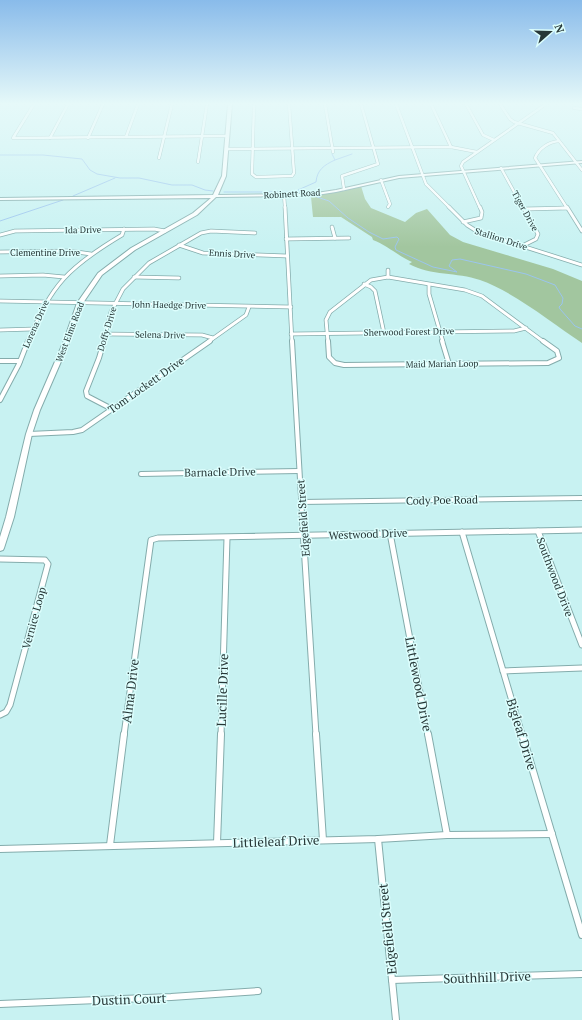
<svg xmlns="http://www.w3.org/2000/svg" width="582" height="1020" viewBox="0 0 582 1020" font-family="'PT Serif',serif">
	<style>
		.green { fill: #a2c69f }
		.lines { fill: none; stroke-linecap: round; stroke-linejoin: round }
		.stream { stroke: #9bc5ee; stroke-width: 1 }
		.street-far4-casing { stroke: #84acac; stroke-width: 3.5 }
		.street-far3-casing { stroke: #84acac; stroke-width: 4.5 }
		.street-far2-casing { stroke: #84acac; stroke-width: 6 }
		.street-far1-casing { stroke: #84acac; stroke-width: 7 }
		.street-casing { stroke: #84acac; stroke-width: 8 }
		.secondary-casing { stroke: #84acac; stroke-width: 2 }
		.street-far4 { stroke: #fff; stroke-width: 2.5 }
		.street-far3 { stroke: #fff; stroke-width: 3 }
		.street-far2 { stroke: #fff; stroke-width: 4 }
		.street-far1 { stroke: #fff; stroke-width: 5 }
		.street { stroke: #fff; stroke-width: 6 }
		.secondary { fill: #fff; fill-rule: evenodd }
		.labels { text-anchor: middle; stroke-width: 3; stroke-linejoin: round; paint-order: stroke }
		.far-street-label { font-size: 9px; fill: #273737; stroke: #dcfefd }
		.street-label { font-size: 11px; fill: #273737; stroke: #dcfefd }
		.near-street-label { font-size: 13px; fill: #273737; stroke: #dcfefd }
	</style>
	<rect width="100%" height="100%" fill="#c8f2f2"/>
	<path class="green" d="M361 186 365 199 371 208 405 222 416 213 427 209 450 235 463 242 553 269 582 281V343C552 323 514 292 480 280 457 272 431 276 409 264L412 262C398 256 387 245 373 240L372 237 341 217H313L311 197Z"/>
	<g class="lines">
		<g class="stream">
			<polyline points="0,155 43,155 82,159 90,170 97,174 120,178 139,178 172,185 192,185 205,190 213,191"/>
			<polyline points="335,160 352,154"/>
			<polyline points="224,192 299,192"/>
			<path d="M309 193 299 192 298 190 316 182C317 170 324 165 335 160L332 154"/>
			<polyline points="73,196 115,178"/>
			<polyline points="314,196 329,201 348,218 369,232 383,239 397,237 399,239 395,247 396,250 433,267 457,272 449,266 452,260 460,259 526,274 555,285 563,298 562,304 559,307 560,309 575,326 582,329"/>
			<polyline points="0,221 63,200"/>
		</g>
		<defs>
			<g id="street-far4">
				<polyline points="34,104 13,138 227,136"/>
				<polyline points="254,104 252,174 256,177 292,176 294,173 289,104"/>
				<polyline points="325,104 333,152"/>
				<polyline points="396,104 426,184 450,208"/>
				<polyline points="431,104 451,147"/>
				<polyline points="466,104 483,135 494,140"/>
				<polyline points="500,104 510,119 514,122 553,133 582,170"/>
				<polyline points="574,108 582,109"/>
				<polyline points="126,137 138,104"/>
				<polyline points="50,138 68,104"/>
				<polyline points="88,138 103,104"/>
				<path d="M559 141C549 142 539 148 535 158L567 208"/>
				<polyline points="226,149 451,147 477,152"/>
				<polyline points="159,158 172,104"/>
				<polyline points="198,162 207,104"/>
				<polyline points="501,168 523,208"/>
				<polyline points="381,180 390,204 388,207"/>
				<polyline points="344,189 342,176 378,164 361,104"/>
				<polyline points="284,195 285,208"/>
				<polyline points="480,208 461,166 463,162 546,104"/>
				<polyline points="562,208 567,208"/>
			</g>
			<g id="street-far3">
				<polyline points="285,207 292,342"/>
				<polyline points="449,207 467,225 478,232 582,265"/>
				<polyline points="567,207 582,231"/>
				<polyline points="525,209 567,208"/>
				<polyline points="463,222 481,218 482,212 480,207"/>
				<polyline points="332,227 335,238"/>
				<polyline points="0,235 15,231 154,229 165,231"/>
				<polyline points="286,239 349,238"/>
				<polyline points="179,245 203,253 287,256"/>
				<polyline points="522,246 536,239 538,234 523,207"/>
				<polyline points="0,252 70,251 91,254"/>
				<polyline points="388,270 388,277"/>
				<polyline points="0,276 43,275 64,277"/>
				<polyline points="134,277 179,278"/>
				<polyline points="364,284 371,287 375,291 384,333"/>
				<polyline points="429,285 429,294 443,342"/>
				<polyline points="0,301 291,307"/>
				<polyline points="0,330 33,329"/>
				<polyline points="105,334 202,335 213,338"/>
				<polyline points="291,334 514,331 526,328"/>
				<path d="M28 342C50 285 70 266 122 235L124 229"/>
				<polyline points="103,342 111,312 123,289 149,263 201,233 211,231 255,233"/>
				<polyline points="208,342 246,315 249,307"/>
				<polyline points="328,342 326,320 330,312 371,280 388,277 465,290 482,296 544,342"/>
			</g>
			<g id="street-far2">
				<polyline points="104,341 99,358 86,391 87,396 112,409"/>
				<polyline points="292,341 302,514"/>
				<polyline points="328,341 329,357 335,363 344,365 548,363 559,358 557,351 543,341"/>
				<polyline points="442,341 449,364"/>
				<polyline points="0,361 20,361"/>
				<polyline points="0,400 19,364 28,341"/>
				<polyline points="29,434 73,432 82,430 210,341"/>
				<polyline points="141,474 299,471"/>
				<polyline points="301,502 582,498"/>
			</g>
			<g id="street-far1">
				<polyline points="302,513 316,735"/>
				<polyline points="538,531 582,645"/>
				<polyline points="462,532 522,735"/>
				<polyline points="390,533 428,735"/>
				<polyline points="0,559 45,560 48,564 10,705 6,712 0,715"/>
				<polyline points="503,671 582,668"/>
				<polyline points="124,735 151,540 158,538 582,530"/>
				<polyline points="221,735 227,538"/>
			</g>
			<g id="street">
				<polyline points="316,734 323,840"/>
				<polyline points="428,734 447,835"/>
				<polyline points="522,734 582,935"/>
				<polyline points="378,839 396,1020"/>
				<polyline points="217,843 221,734"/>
				<polyline points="110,845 124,734"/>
				<polyline points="0,849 378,839 447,835 552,834"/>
				<polyline points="392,980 582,974"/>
				<polyline points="0,1004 171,997 258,991"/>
			</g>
			<polygon id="secondary" points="228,104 232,104 226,176 218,195 310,194 336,190 399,176 582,161 582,163 399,178 336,192 310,196 216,197 197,215 135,250 102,275 83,303 69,343 40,410 32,434 14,517 4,548 3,550 0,551 0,537 6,517 26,434 34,410 63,343 77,303 98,273 131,248 193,213 211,198 0,200 0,198 213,195 222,176"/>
		</defs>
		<use href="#street-far4" class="street-far4-casing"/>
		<use href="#street-far3" class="street-far3-casing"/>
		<use href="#street-far2" class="street-far2-casing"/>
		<use href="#street-far1" class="street-far1-casing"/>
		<use href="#street" class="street-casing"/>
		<use href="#secondary" class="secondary-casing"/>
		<use href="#street-far4" class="street-far4"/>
		<use href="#street-far3" class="street-far3"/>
		<use href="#street-far2" class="street-far2"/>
		<use href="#street-far1" class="street-far1"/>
		<use href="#street" class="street"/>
		<use href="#secondary" class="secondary"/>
	</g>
	<linearGradient id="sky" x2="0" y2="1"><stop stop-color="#89bbea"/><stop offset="0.42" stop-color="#e6f9f9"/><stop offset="1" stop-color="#e6f9f9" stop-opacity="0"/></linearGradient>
	<rect width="582" height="247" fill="url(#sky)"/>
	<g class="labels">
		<g class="far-street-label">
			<text transform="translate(292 194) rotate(-3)" y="3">Robinett Road</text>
			<text transform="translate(525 211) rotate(61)" y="3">Tiger Drive</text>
			<text transform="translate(83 230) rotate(-1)" y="3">Ida Drive</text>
			<text transform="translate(501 239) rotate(18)" y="3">Stallion Drive</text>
			<text x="45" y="256">Clementine Drive</text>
			<text transform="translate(232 254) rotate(3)" y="3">Ennis Drive</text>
			<text transform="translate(169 305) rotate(1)" y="3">John Haedge Drive</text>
			<text transform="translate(36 324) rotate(-66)" y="3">Lorena Drive</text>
			<text transform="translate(107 329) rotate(-73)" y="3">Doffy Drive</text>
			<text transform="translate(70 332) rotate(-69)" y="3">West Elms Road</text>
			<text transform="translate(409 332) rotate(-1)" y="3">Sherwood Forest Drive</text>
			<text transform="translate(160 335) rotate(1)" y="3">Selena Drive</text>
			<text transform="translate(442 364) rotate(-1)" y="3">Maid Marian Loop</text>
		</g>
		<g class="street-label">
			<text transform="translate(146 385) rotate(-35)" y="4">Tom Lockett Drive</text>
			<text transform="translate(220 472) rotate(-1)" y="4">Barnacle Drive</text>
			<text transform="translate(442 500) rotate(-1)" y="4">Cody Poe Road</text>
			<text transform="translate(303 518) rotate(-94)" y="4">Edgefield Street</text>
			<text transform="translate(368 534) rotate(-2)" y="4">Westwood Drive</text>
			<text transform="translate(555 577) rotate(69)" y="4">Southwood Drive</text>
			<text transform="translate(34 618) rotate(-75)" y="4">Vernice Loop</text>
		</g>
		<g class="near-street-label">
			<text transform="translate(419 684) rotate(79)" y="5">Littlewood Drive</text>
			<text transform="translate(222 690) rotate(-88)" y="5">Lucille Drive</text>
			<text transform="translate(130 691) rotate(-83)" y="5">Alma Drive</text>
			<text transform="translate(522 734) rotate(73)" y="5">Bigleaf Drive</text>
			<text transform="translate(276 841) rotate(-2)" y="5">Littleleaf Drive</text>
			<text transform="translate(387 929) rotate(-96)" y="5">Edgefield Street</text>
			<text transform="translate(487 977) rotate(-2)" y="5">Southhill Drive</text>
			<text transform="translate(129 999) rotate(-2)" y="5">Dustin Court</text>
		</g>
	</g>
	<g transform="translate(550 32) rotate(70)" stroke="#dcfefd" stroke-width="3" paint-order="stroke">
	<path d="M0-3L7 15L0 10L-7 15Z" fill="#273737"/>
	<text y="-6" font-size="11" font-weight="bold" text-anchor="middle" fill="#273737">N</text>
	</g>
</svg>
